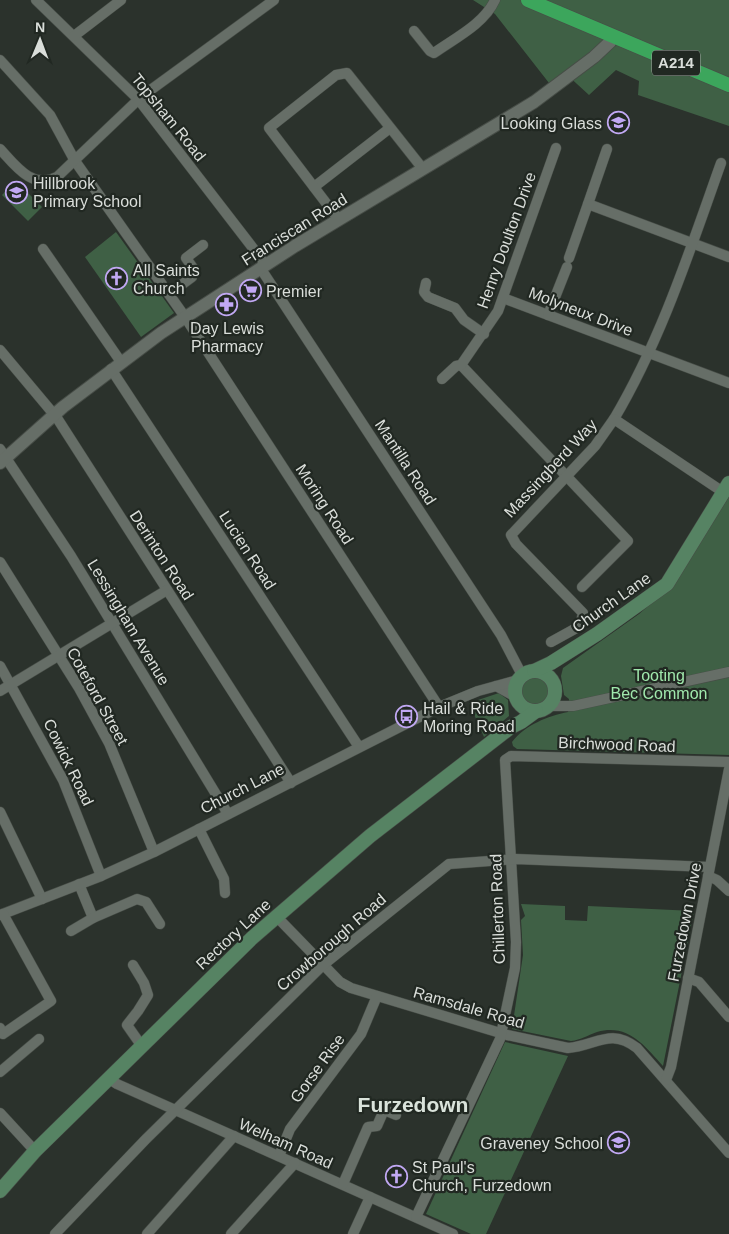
<svg xmlns="http://www.w3.org/2000/svg" width="729" height="1234" viewBox="0 0 729 1234" font-family="Helvetica,sans-serif">
	<style>
		.green { fill: #3f6045 }
		.lines { fill: none; stroke-linecap: round; stroke-linejoin: round }
		.minor-casing { stroke: #474d47; stroke-width: 11 }
		.tertiary-casing { stroke: #474d47; stroke-width: 14 }
		.secondary-casing { stroke: #474d47; stroke-width: 15 }
		.trunk-casing { stroke: #474d47; stroke-width: 15 }
		.minor { stroke: #666e67; stroke-width: 10 }
		.tertiary { stroke: #666e67; stroke-width: 12 }
		.secondary { stroke: #568363; stroke-width: 14 }
		.trunk { stroke: #3ca65c; stroke-width: 14 }
		.labels { text-anchor: middle; stroke-width: 4.5; stroke-linejoin: round; paint-order: stroke }
		.shield { fill: #212822; stroke: #a2a7a3; stroke-width: 1 }
		.shield-label { font-size: 15px; font-weight: bold; fill: #dadeda }
		.street-label { font-size: 16px; fill: #dadeda; stroke: #212822 }
		.poi-label { font-size: 16px; fill: #dadeda; stroke: #212822; text-anchor: start }
		.park-label { font-size: 16px; fill: #a0e8ac; stroke: #212822 }
		.district-label { font-size: 21px; font-weight: bold; fill: #dae3db; stroke: #212822 }
	</style>
	<rect width="100%" height="100%" fill="#2b322c"/>
	<g class="green">
		<polygon points="473,0 729,0 729,126 638,95 639,81 616,70 589,95 565,73 549,83 495,14"/>
		<polygon points="16,181 42,207 28,221 2,195"/>
		<polygon points="116,232 174,313 141,337 85,257"/>
		<path d="M729 497V755L517 749 513 746 512 742C525 725 548 716 568 712L569 699 564 695 561 676 563 668 639 614 671 586Z"/>
		<circle cx="535" cy="690" r="16"/>
		<polygon points="499,693 508,700 509,716 484,737 469,703"/>
		<path d="M521 904 565 906V920L587 921 588 906 694 911 663 1066C645 1046 628 1023 597 1032 588 1035 581 1040 571 1041L512 1029 523 955 521 920 525 916Z"/>
		<polygon points="505,1042 568,1056 486,1234 471,1234 426,1214"/>
	</g>
	<g class="lines">
		<defs>
			<g id="minor">
				<polyline points="36,0 138,99 266,265"/>
				<path d="M414 31 430 51 434 53C455 38 484 24 495 0"/>
				<polyline points="74,36 121,0"/>
				<polyline points="0,60 50,115 75,161 185,317 439,707"/>
				<path d="M0 149C15 165 32 190 57 177L141 97 274 0"/>
				<polyline points="314,187 390,128"/>
				<polyline points="588,204 607,149"/>
				<polyline points="339,220 269,128 336,75 347,73 423,169"/>
				<polyline points="43,249 121,362"/>
				<polyline points="569,258 588,204 729,257"/>
				<polyline points="261,269 501,635 522,675"/>
				<polyline points="426,283 424,292 428,297 455,308 464,320 484,334"/>
				<polyline points="169,294 192,277 193,268 186,258 203,245"/>
				<polyline points="503,298 729,383"/>
				<polyline points="548,315 567,267"/>
				<polyline points="0,350 57,418 291,783"/>
				<polyline points="461,365 628,541 582,587"/>
				<polyline points="111,369 359,747"/>
				<polyline points="442,379 456,366 461,365 498,311 556,148"/>
				<path d="M614 419C661 340 690 250 721 163"/>
				<polyline points="0,449 71,556 228,814"/>
				<polyline points="0,562 79,688 109,743 154,852"/>
				<polyline points="551,642 580,626 583,613 516,544 511,535 595,446 614,419 723,492"/>
				<polyline points="0,666 63,780 101,876"/>
				<polyline points="496,686 514,696"/>
				<polyline points="0,691 167,590"/>
				<polyline points="548,706 573,706 729,672"/>
				<polyline points="0,812 42,899"/>
				<polyline points="199,829 224,879 225,893"/>
				<polyline points="708,876 717,880 729,891"/>
				<polyline points="79,884 93,918"/>
				<polyline points="0,915 101,876 154,852 439,707 478,691 518,680"/>
				<path d="M276 916 340 982 351 988 507 1035 568 1048C596 1046 610 1027 637 1048L729 1153"/>
				<polyline points="71,931 93,918 137,899 146,902 160,924"/>
				<polyline points="133,965 144,983 148,995 138,1011 127,1025 141,1045"/>
				<polyline points="688,978 699,982 729,1017"/>
				<polyline points="0,1028 3,1034 51,1001 3,914"/>
				<polyline points="0,1072 39,1039"/>
				<polyline points="108,1078 117,1084 453,1234"/>
				<polyline points="666,1080 671,1067 729,769"/>
				<polyline points="0,1113 35,1151"/>
				<polyline points="279,1156 290,1129 361,1034 377,996"/>
				<polyline points="343,1184 368,1127 377,1126 384,1110 396,1115"/>
				<polyline points="416,1217 500,1039 515,968 516,942 505,760 511,756 729,762"/>
				<polyline points="55,1234 146,1139 323,965 449,864 516,859 709,867"/>
				<polyline points="147,1234 234,1136"/>
				<polyline points="231,1234 295,1163"/>
				<polyline points="353,1234 370,1197"/>
			</g>
			<polyline id="tertiary" points="0,463 63,407 161,333 295,246 534,102 594,57 610,42 613,36"/>
			<g id="secondary">
				<circle cx="535" cy="691" r="20"/>
				<polyline points="534,671 551,663 597,634 667,584 729,483"/>
				<polyline points="0,1191 35,1151 252,938 370,836 511,727 521,722 536,711"/>
			</g>
			<polyline id="trunk" points="528,0 729,85"/>
		</defs>
		<use href="#minor" class="minor-casing"/>
		<use href="#tertiary" class="tertiary-casing"/>
		<use href="#secondary" class="secondary-casing"/>
		<use href="#trunk" class="trunk-casing"/>
		<use href="#minor" class="minor"/>
		<use href="#tertiary" class="tertiary"/>
		<use href="#secondary" class="secondary"/>
		<use href="#trunk" class="trunk"/>
	</g>
	<defs>
		<symbol id="school-ring" viewBox="-11 -11 22 22"><circle r="9.5" fill="#212822" stroke="#c1a8f3" stroke-width="1.5"/><path d="M0-5L7-2L0 1L-7-2ZM-4 1L0 2.5L4 1V4Q0 6-4 4Z" fill="#c1a8f3"/></symbol>
		<symbol id="church-ring" viewBox="-11 -11 22 22"><circle r="9.5" fill="#212822" stroke="#c1a8f3" stroke-width="1.5"/><path d="M-1.2-6h2.4v3.5h3.3v2.4h-3.3V6h-2.4V-.1h-3.3v-2.4h3.3Z" fill="#c1a8f3"/></symbol>
		<symbol id="supermarket-ring" viewBox="-11 -11 22 22"><circle r="9.5" fill="#212822" stroke="#c1a8f3" stroke-width="1.5"/><path d="M-6-5.5h2.5l.6 2H6L4.5 2H-2.5L-4.4-4H-6ZM-1.5 3.2a1.3 1.3 0 1 0 .1 0ZM3 3.2a1.3 1.3 0 1 0 .1 0Z" fill="#c1a8f3"/></symbol>
		<symbol id="pharmacy-ring" viewBox="-11 -11 22 22"><circle r="9.5" fill="#212822" stroke="#c1a8f3" stroke-width="1.5"/><path d="M-2-6h4v4h4v4h-4v4h-4v-4h-4v-4h4Z" fill="#c1a8f3"/></symbol>
		<symbol id="bus-ring" viewBox="-11 -11 22 22"><circle r="9.5" fill="#212822" stroke="#c1a8f3" stroke-width="1.5"/><path d="M-5-6H5V4H4V6H2V4H-2V6H-4V4H-5ZM-3.5-4V0h7V-4ZM-3.5 1.2v1.5H-2V1.2ZM2 1.2v1.5H3.5V1.2Z" fill="#c1a8f3"/></symbol>
	</defs>
	<g fill-rule="evenodd">
		<use href="#school-ring" x="606" y="110" width="25" height="25"/>
		<use href="#school-ring" x="4" y="180" width="25" height="25"/>
		<use href="#church-ring" x="104" y="266" width="25" height="25"/>
		<use href="#supermarket-ring" x="238" y="278" width="25" height="25"/>
		<use href="#pharmacy-ring" x="214" y="292" width="25" height="25"/>
		<use href="#bus-ring" x="394" y="704" width="25" height="25"/>
		<use href="#school-ring" x="606" y="1130" width="25" height="25"/>
		<use href="#church-ring" x="384" y="1164" width="25" height="25"/>
	</g>
	<g class="labels">
		<rect class="shield" x="652" y="50.5" width="48" height="25" rx="4"/>
		<g class="shield-label">
			<text x="676" y="68">A214</text>
		</g>
		<g class="street-label">
			<text transform="translate(169 117) rotate(51)" y="6">Topsham Road</text>
			<text transform="translate(294 229) rotate(-32)" y="6">Franciscan Road</text>
			<text transform="translate(506 240) rotate(-70)" y="6">Henry Doulton Drive</text>
			<text transform="translate(581 311) rotate(21)" y="6">Molyneux Drive</text>
			<text transform="translate(406 462) rotate(57)" y="6">Mantilla Road</text>
			<text transform="translate(550 468) rotate(-47)" y="6">Massingberd Way</text>
			<text transform="translate(325 504) rotate(57)" y="6">Moring Road</text>
			<text transform="translate(248 550) rotate(57)" y="6">Lucien Road</text>
			<text transform="translate(162 555) rotate(57)" y="6">Derinton Road</text>
			<text transform="translate(611 602) rotate(-35)" y="6">Church Lane</text>
			<text transform="translate(129 622) rotate(59)" y="6">Lessingham Avenue</text>
			<text transform="translate(98 696) rotate(61)" y="6">Coteford Street</text>
			<text transform="translate(617 744) rotate(2)" y="6">Birchwood Road</text>
			<text transform="translate(69 762) rotate(64)" y="6">Cowick Road</text>
			<text transform="translate(242 788) rotate(-27)" y="6">Church Lane</text>
			<text transform="translate(497 909) rotate(-92)" y="6">Chillerton Road</text>
			<text transform="translate(684 922) rotate(-79)" y="6">Furzedown Drive</text>
			<text transform="translate(233 934) rotate(-43)" y="6">Rectory Lane</text>
			<text transform="translate(331 942) rotate(-41)" y="6">Crowborough Road</text>
			<text transform="translate(469 1007) rotate(16)" y="6">Ramsdale Road</text>
			<text transform="translate(317 1068) rotate(-54)" y="6">Gorse Rise</text>
			<text transform="translate(286 1143) rotate(24)" y="6">Welham Road</text>
		</g>
		<g class="poi-label">
			<text x="602" y="129" text-anchor="end">Looking Glass</text>
			<text x="33" y="189">Hillbrook<tspan x="33" dy="18">Primary School</tspan></text>
			<text x="133" y="276">All Saints<tspan x="133" dy="18">Church</tspan></text>
			<text x="266" y="297">Premier</text>
			<text x="227" y="334" text-anchor="middle">Day Lewis<tspan x="227" dy="18">Pharmacy</tspan></text>
			<text x="423" y="714">Hail &amp; Ride<tspan x="423" dy="18">Moring Road</tspan></text>
			<text x="603" y="1149" text-anchor="end">Graveney School</text>
			<text x="412" y="1173">St Paul's<tspan x="412" dy="18">Church, Furzedown</tspan></text>
		</g>
		<g class="park-label">
			<text x="659" y="681">Tooting<tspan x="659" dy="18">Bec Common</tspan></text>
		</g>
		<g class="district-label">
			<text x="413" y="1112">Furzedown</text>
		</g>
	</g>
	<g transform="translate(40 40) rotate(1)" stroke="#212822" stroke-width="4" paint-order="stroke">
	<path d="M0-4L9 19L0 12L-9 19Z" fill="#dadeda"/>
	<text y="-8" font-size="14" font-weight="bold" text-anchor="middle" fill="#dadeda">N</text>
	</g>
</svg>
